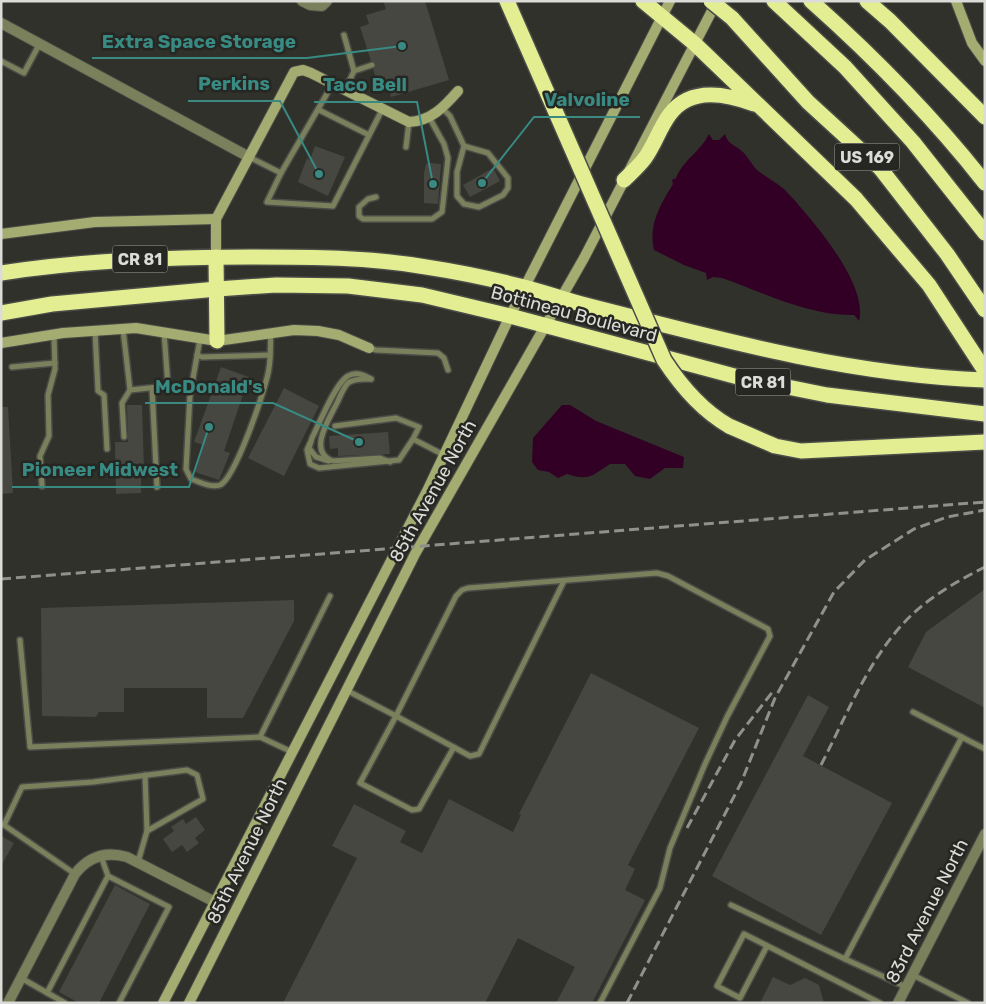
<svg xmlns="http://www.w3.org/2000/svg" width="986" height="1004" viewBox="0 0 986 1004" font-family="Rubik,sans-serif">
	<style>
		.water { fill: #330025 }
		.building { fill: #464741 }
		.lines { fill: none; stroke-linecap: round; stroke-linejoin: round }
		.lane-casing { stroke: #4b4c47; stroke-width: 8 }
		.street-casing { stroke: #4b4c47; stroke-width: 12 }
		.secondary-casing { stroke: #4b4c47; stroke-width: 12 }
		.highway-casing { stroke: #4b4c47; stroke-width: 18 }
		.lane { stroke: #7a805b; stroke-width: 5 }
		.street { stroke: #7a805b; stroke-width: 10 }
		.secondary { stroke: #a4ac71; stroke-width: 10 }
		.highway { stroke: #e2ee91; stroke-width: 15 }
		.rail { stroke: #90918c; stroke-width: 3; stroke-dasharray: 10 5; stroke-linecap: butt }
		.highway-bridge-casing { stroke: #4b4c47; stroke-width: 18; stroke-linecap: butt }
		.highway-bridge { stroke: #e2ee91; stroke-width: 15 }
		.labels { text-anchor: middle; stroke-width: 5; stroke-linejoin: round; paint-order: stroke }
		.shield { fill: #262722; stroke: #a5a6a1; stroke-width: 1 }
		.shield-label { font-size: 16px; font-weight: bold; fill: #dbdcd8 }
		.street-label { font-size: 18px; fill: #dbdcd8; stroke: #262722 }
		.leader { fill: none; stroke: #388a83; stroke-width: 2 }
		.callout-dot { fill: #388a83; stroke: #262722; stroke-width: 2 }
		.callout-label { font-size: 19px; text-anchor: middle; font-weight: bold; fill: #388a83; stroke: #262722; stroke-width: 5; stroke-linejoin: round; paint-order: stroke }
	</style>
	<rect width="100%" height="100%" fill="#30312b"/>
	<g class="water">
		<path d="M709 134 713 140H719L725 134C728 145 736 145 743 152 748 157 751 163 755 168 764 177 777 182 786 191 810 217 869 284 859 321L854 315C808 316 765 293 722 278L713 277 707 280 706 273 684 265 654 250C648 225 660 205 673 184L672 180 676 178C683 160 701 151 709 134Z"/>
		<path d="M562 405H570L596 421 684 457 683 468H665L650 479 635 476 625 464H610C591 476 590 481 567 474L558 478 549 472 538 470 532 462 533 438Z"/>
	</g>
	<g class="building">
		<polygon points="383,1 425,1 449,80 391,97 389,90 381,93 373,69 376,64 371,61 360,27 369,24 366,15 386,9"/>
		<polygon points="315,146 345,157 328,196 298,182 307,158 310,160"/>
		<polygon points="430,163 441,164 438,204 424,203 424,173 426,164"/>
		<polygon points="493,168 500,181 470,197 463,185"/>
		<polygon points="221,367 249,377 224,451 230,453 219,480 195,472 204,445 194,442"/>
		<polygon points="284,388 319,406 284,476 248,458"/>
		<polygon points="127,405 142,405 144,470 141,470 141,493 116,494 115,442 128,442"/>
		<polygon points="1,407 8,407 13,493 1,494"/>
		<polygon points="388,432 390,454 338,456 338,448 330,449 329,436"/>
		<polygon points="985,589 985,708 908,667 926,632"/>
		<polygon points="294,600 294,621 243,718 207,718 207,688 124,688 124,712 99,712 96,717 42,716 41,608"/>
		<polygon points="591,673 699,728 628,865 635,869 625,890 645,900 592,1003 556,1003 575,967 518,938 485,1003 283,1003 357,858 332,846 354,804 406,831 400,842 422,853 449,799 513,832 521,815 519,814"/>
		<polygon points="808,695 829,707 803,756 892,803 821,935 712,876"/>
		<polygon points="196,817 205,830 195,838 199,843 187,852 182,845 172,852 163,839 174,831 171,827 183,819 186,824"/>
		<polygon points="1,836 14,843 1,866"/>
		<polygon points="115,885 150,904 99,1003 79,1003 59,992"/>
		<polygon points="773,977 790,985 805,978 819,985 824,1003 760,1003"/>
	</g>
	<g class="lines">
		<defs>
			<g id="lane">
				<polyline points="344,35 354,71 345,90"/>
				<polyline points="1,61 24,73 40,43"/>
				<polyline points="354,71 372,65"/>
				<polyline points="443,109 450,116 464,146 457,172 457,196 464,204 479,207 503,195 508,188 508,178 488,153 464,146"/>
				<polyline points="319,110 369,135"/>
				<polyline points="406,147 409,122"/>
				<polyline points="249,157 281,173 332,85"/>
				<polyline points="281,173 267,202 333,206 382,110"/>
				<polyline points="376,197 368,199 359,207 359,216 363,219 432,219 442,212 448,158 444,144 429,117"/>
				<polyline points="123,329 130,390 168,386 164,332"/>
				<polyline points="95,330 98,391 104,395 107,449"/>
				<path d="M200 339 190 395 186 469 191 479C200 482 211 488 220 485 235 479 267 386 269 368 271 357 270 344 271 333"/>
				<polyline points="369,348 376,350 438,353 444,358 448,370"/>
				<polyline points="197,355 202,357 270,355"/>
				<polyline points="12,367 55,363"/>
				<path d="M371 379C365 379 354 378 348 383 343 388 340 397 337 403 329 419 307 452 333 461L380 458 390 462"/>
				<polyline points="152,388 157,487"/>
				<polyline points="335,426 396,418 419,427 413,439 444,455"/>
				<polyline points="124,437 122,403 130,390"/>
				<polyline points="310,443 307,450 310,464 319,468 399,460 413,439"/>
				<path d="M329 461 316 457 309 448 312 438C319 424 336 382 348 376 356 371 364 375 371 379"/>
				<polyline points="42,486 40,456 49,436 48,395 55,369 54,335"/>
				<polyline points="20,640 30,747 260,737 292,752"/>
				<polyline points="346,690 396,716 456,596 462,590 468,588 657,573 668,576 768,629 770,636 727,717 705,764 670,848 660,888 600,1003"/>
				<polyline points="913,712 985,749"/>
				<polyline points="260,737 330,596"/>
				<polyline points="454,747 419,809 412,810 360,783 396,716 470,756 479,754 564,581"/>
				<polyline points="145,775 147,831"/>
				<polyline points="101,856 108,876"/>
				<polyline points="75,874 4,825 22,787 93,782 187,770 197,775 203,799 147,831 138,862"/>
				<polyline points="731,905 845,959"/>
				<polyline points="767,946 740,998 717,986 744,934 880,1003"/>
				<polyline points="913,975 968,1003"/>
				<polyline points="21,978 65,1003"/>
				<polyline points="906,987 845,959 962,737"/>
				<polyline points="47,993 108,876 169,907 119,1003"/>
			</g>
			<g id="street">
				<polyline points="302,1 310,5 322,6 327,1"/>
				<polyline points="1,23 249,157"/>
				<path d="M8 1003 75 874C89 856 106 851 127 857L215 902"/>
				<polyline points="898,1003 985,834"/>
			</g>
			<g id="secondary">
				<polyline points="956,1 972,43 985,61"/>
				<polyline points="1,234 95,222 216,219"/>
				<path d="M216 257V219L294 72 303 70 311 73 409 122C431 121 444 107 458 91"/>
				<polyline points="1,343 63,333 136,328 217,341 294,330 318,331 339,335 369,348"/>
				<polyline points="163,1003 428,489 510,316 670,1"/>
				<polyline points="189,1003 415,554 584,258 717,1"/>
			</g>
			<g id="highway">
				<polyline points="507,1 550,99"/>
				<polyline points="643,1 695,44 856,199 929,285 985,371"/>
				<polyline points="774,1 845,67 913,142 985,233"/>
				<path d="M811 1C874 57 933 117 985 183"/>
				<polyline points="867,1 890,21 985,117"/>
				<polyline points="732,18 808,102 880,168 947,254 985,310"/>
				<path d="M624 180C631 173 639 166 645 158 655 144 660 127 670 114 691 86 727 94 754 104"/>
				<polyline points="216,257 217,341"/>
				<path d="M1 273C84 260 167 257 251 257 309 257 369 257 426 267 459 272 492 279 524 287 544 292 562 299 582 304 714 338 847 375 985 380"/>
				<polyline points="1,313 52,304 217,289 276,285 348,286 422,295 510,316 738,377 827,395 985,414"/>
				<polyline points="729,426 775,446 801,451 985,442"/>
			</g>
		</defs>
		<use href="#lane" class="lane-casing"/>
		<use href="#street" class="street-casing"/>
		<use href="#secondary" class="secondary-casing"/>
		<use href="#highway" class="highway-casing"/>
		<use href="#lane" class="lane"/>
		<use href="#street" class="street"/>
		<use href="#secondary" class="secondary"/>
		<use href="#highway" class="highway"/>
		<g class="rail">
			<polyline points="1,579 985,502"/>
			<path d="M821 765C849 711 874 644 923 605 942 590 963 578 985 567"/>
			<polyline points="687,828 735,740 774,690"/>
			<polyline points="627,1003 741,783 775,698 834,592 865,560 914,529 947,517 985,510"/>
		</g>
		<defs>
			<g id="highway-bridge">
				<polyline points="711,1 732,18"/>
				<path d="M550 99 664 360C681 386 703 411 729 426"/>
			</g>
		</defs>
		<use href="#highway-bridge" class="highway-bridge-casing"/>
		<use href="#highway-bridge" class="highway-bridge"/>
	</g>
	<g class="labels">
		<g class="shield">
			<rect x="834.5" y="143.5" width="65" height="27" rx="4"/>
			<rect x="112.5" y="245.5" width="55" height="27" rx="4"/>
			<rect x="735.5" y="368.5" width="55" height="27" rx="4"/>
		</g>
		<g class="shield-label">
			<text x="867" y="163">US 169</text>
			<text x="140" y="265">CR 81</text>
			<text x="763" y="388">CR 81</text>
		</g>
		<g class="street-label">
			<text transform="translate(574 314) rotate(15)" y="6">Bottineau Boulevard</text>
			<text transform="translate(433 491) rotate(-61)" y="6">85th Avenue North</text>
			<text transform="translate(247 851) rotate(-64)" y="6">85th Avenue North</text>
			<text transform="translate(927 911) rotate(-63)" y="6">83rd Avenue North</text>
		</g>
	</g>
	<path class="leader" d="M402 46L307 58H92M319 174L280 101H188M433 184L417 102H314M482 183L534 117H640M359 442L273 403H145M209 427L189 487H12"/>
	<g class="callout-dot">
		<circle cx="402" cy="46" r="5"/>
		<circle cx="319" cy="174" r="5"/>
		<circle cx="433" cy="184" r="5"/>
		<circle cx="482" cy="183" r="5"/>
		<circle cx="359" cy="442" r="5"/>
		<circle cx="209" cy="427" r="5"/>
	</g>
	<g class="callout-label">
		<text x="199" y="48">Extra Space Storage</text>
		<text x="234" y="90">Perkins</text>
		<text x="365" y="91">Taco Bell</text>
		<text x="587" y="106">Valvoline</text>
		<text x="209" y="393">McDonald's</text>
		<text x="100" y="476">Pioneer Midwest</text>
	</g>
	<rect width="986" height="1004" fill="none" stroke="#dbdcd8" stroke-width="5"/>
</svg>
